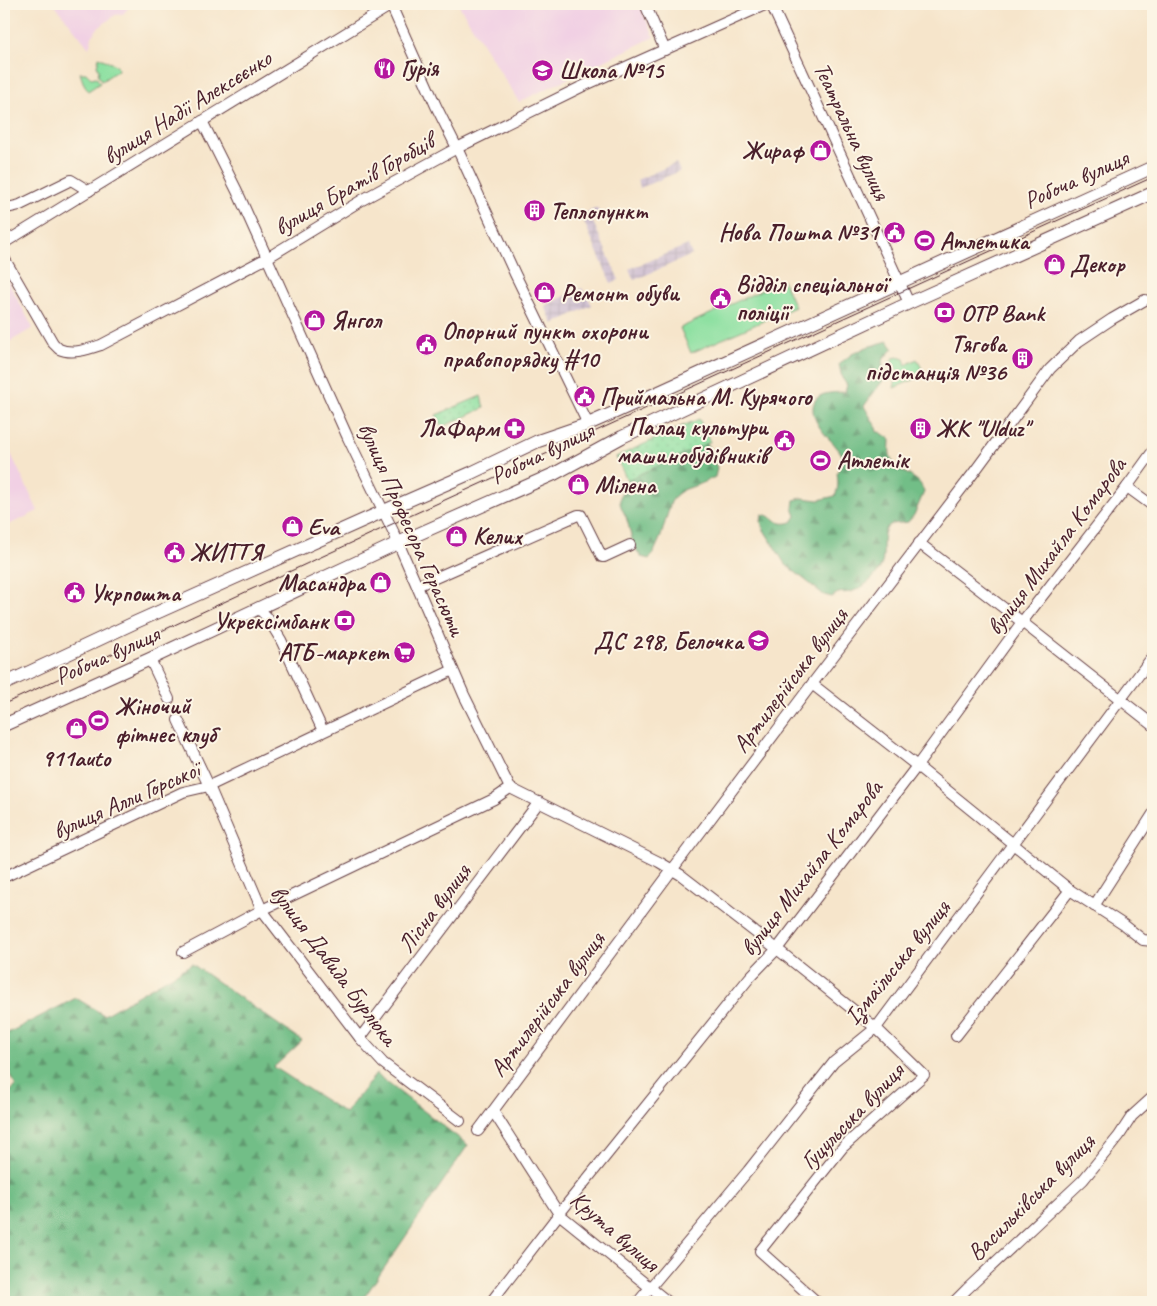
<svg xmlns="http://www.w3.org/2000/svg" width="1157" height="1306" viewBox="0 0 1157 1306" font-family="Caveat,sans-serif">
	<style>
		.built { fill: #f1d0e4 }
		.industrial { fill: url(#industrial-grid) }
		.grass { fill: #8de0a1; stroke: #6c8066 }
		.forest { fill: url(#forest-firs); stroke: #5e6e59 }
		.park { fill: url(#park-dots); stroke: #6c8066 }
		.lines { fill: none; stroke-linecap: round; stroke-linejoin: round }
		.minor-casing { stroke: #643d43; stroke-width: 12 }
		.major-casing { stroke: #643d43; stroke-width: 14 }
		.minor { stroke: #fff; stroke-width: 10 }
		.major { stroke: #fff; stroke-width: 12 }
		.tram { stroke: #4a1f2b; stroke-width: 1 }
		.labels { text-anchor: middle; stroke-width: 4; stroke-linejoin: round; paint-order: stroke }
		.poi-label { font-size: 24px; font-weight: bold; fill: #4a1f2b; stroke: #fcf5e5; text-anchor: start }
		.street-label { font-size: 24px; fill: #4a1f2b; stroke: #fcf5e5 }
	</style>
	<defs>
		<pattern id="industrial-grid" width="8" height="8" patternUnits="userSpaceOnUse" patternTransform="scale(1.25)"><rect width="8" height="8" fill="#cebed1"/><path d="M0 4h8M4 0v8" fill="none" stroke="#b2a3b4"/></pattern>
		<pattern id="forest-firs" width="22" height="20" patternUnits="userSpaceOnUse" patternTransform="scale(1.25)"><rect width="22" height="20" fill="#72be87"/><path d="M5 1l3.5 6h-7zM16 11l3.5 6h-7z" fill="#609a6f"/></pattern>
		<pattern id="park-dots" width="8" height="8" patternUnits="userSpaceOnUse" patternTransform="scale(1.25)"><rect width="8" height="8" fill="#8de0a1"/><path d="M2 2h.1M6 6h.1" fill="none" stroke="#7bc08b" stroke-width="1.8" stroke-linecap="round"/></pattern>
	</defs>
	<rect width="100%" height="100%" fill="#fcf5e5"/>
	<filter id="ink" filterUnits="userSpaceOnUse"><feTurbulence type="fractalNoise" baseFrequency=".02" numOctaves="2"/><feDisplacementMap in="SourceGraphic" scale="10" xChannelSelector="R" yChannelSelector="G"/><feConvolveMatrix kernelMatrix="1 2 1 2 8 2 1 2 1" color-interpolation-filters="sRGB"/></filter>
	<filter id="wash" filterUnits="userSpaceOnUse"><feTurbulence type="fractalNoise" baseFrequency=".0096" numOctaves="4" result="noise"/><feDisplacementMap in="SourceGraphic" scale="20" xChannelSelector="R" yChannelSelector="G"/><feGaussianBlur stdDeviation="1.12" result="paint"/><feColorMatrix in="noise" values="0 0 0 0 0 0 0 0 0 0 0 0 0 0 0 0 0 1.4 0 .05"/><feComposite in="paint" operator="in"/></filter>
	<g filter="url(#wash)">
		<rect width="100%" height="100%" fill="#f6e5cb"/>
		<g class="built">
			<polygon points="54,4 132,4 123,14 115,15 97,29 92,37 89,48"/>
			<polygon points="458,4 639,4 654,37 519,102"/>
			<polygon points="4,274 33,328 4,345"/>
			<polygon points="4,439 38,511 4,527"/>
		</g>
		<g class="industrial">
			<polygon points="676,163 680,171 640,188 637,180"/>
			<polygon points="597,208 601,215 592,220 619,280 611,283 581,215"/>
			<polygon points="688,245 692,255 634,280 629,269"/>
			<polygon points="582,288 592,305 553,324 545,306"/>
		</g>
		<g class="grass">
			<polygon points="99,57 117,66 118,70 102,81 98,76 99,70 97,66"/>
			<polygon points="80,73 86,73 91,78 96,77 100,83 88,91 83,82"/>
			<polygon points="783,280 795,307 691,353 680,328"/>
			<polygon points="898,357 904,359 906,365 917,359 925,375 894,388 898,371 893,368 891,362 893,358"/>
		</g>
		<g class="forest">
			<path d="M888 341 893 348 882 361 884 379 864 406 876 427 877 432H880L890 439C890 444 889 450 890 455 893 468 906 472 915 479 920 482 922 486 924 492L914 515 908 522C903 523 897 523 892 524 880 529 884 546 883 556 883 563 880 569 876 574 870 582 859 590 850 592 840 594 841 590 832 597L824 595 785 564 764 530 761 522 762 514C776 517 777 527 792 522L796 516 793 508 794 500 802 498 819 500 835 496C839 487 838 481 837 472 840 468 843 463 843 458 842 453 837 448 834 444 825 435 812 421 813 407 815 391 833 393 845 392L847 385 842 378 839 364 852 354 867 347Z"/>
			<path d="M695 421 704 436 717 468 715 477 700 484 683 490 676 495 671 502 661 536 654 552 649 559 641 557C631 544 631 531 626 517 623 510 619 505 620 498 622 487 630 490 627 473L666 436 680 427Z"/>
			<polygon points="192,964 302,1041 274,1067 345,1113 376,1074 468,1145 361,1302 4,1302 4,1097 16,1086 4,1060 4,1035 76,998 104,1015"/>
		</g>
		<g class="park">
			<polygon points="481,396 484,408 442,427 436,415"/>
			<polygon points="699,419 710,442 627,480 616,457"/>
		</g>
	</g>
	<g filter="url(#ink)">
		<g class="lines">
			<defs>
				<g id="minor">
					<polyline points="645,4 665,50"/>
					<polyline points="771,4 909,303"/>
					<polyline points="391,5 436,106 457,148 515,274 588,424"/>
					<polyline points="202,121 237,191 348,438 394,533 464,695 510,788 659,862 681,875 777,949 876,1028 924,1075 843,1147 760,1251 817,1302"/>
					<polyline points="4,206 7,208 20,205 71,180 89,191"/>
					<polyline points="4,243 393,4"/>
					<path d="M4 258 53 343C54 344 58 348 59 349 72 355 89 349 101 345L267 258 362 200 457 148 581 87 767 4"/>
					<polyline points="1127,487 1153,506"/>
					<polyline points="919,543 1022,622 1153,725"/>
					<polyline points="417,586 578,515 581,515 602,557 604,557 630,545"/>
					<polyline points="258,608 267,617 281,640 323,731"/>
					<polyline points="150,659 169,699"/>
					<polyline points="812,684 917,766 1070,890 1124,925 1143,940 1153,941"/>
					<polyline points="178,720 209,786 262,910 360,1038 383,1063 460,1121"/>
					<polyline points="4,877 183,792 209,786 453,670"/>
					<polyline points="1094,906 1153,814"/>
					<polyline points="183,952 262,910 494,799 510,788"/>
					<polyline points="956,1036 1070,890"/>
					<polyline points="360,1038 539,802"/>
					<polyline points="493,1111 559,1214 668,1302"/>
					<polyline points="478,1131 672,870 812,684 972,475 1050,369 1079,341 1112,319 1145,300"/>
					<polyline points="491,1302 559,1214 750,977 777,949 917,766 1022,622 1127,487 1153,451"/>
					<polyline points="638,1302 748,1171 834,1062 876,1028 1153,656"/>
					<polyline points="954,1302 967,1289 1083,1180 1119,1136 1132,1116 1153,1097"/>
				</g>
				<g id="major">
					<polyline points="4,684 136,622 384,511 471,473 538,441 588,424 611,414 1153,167"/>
					<polyline points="4,725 150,659 398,543 554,474 622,437 909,303 1153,193"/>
				</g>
			</defs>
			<use href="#minor" class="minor-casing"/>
			<use href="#major" class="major-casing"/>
			<use href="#minor" class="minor"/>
			<use href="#major" class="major"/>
			<polyline class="tram" points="4,704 390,525 1153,177"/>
		</g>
	</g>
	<defs>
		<symbol id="restaurant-disc" viewBox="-11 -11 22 22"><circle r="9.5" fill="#b5179e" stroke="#fcf5e5"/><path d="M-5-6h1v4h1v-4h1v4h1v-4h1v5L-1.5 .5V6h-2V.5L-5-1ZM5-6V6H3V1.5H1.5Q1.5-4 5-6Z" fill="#fff"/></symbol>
		<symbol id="school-disc" viewBox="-11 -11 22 22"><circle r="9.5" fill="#b5179e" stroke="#fcf5e5"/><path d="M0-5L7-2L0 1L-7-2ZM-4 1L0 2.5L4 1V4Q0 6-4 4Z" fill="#fff"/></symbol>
		<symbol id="shop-disc" viewBox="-11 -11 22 22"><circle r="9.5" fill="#b5179e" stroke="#fcf5e5"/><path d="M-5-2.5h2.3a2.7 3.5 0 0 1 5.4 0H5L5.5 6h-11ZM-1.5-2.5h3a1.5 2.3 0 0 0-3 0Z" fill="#fff"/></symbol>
		<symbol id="building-disc" viewBox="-11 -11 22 22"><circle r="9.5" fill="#b5179e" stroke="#fcf5e5"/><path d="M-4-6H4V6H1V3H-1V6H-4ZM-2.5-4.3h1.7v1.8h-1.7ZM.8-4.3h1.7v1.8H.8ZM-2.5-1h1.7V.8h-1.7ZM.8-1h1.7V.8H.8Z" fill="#fff"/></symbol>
		<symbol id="civic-disc" viewBox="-11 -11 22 22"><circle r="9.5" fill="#b5179e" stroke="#fcf5e5"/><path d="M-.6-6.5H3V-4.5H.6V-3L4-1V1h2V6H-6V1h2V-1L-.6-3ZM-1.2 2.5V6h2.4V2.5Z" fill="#fff"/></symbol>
		<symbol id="stadium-disc" viewBox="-11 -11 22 22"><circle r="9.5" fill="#b5179e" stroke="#fcf5e5"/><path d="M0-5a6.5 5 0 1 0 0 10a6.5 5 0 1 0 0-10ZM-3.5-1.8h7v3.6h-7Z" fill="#fff"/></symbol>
		<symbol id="bank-disc" viewBox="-11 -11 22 22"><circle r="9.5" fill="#b5179e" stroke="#fcf5e5"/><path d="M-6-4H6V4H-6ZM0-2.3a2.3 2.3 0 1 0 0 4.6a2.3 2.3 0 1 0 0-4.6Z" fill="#fff"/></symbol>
		<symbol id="pharmacy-disc" viewBox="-11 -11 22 22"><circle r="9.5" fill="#b5179e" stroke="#fcf5e5"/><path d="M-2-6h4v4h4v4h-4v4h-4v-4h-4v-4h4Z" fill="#fff"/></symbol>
		<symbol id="supermarket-disc" viewBox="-11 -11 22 22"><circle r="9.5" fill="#b5179e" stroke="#fcf5e5"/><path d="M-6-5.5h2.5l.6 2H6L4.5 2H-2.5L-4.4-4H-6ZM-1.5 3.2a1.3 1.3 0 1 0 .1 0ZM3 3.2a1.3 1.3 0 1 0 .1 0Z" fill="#fff"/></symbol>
	</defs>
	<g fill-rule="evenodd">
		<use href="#restaurant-disc" x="372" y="56" width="25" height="25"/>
		<use href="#school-disc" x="530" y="58" width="25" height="25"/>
		<use href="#shop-disc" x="808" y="138" width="25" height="25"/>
		<use href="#building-disc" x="522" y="198" width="25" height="25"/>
		<use href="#civic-disc" x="882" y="220" width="25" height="25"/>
		<use href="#stadium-disc" x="912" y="228" width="25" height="25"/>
		<use href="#shop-disc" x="1042" y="252" width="25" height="25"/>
		<use href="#shop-disc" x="532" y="280" width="25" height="25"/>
		<use href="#civic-disc" x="708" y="286" width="25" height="25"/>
		<use href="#bank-disc" x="932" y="300" width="25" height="25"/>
		<use href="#shop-disc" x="302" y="308" width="25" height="25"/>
		<use href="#civic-disc" x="414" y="332" width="25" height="25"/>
		<use href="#building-disc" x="1010" y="346" width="25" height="25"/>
		<use href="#civic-disc" x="572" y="384" width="25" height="25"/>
		<use href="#pharmacy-disc" x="502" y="416" width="25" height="25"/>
		<use href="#building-disc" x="908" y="416" width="25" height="25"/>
		<use href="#civic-disc" x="772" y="428" width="25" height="25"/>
		<use href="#stadium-disc" x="808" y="448" width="25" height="25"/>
		<use href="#shop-disc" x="566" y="472" width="25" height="25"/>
		<use href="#shop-disc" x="280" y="514" width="25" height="25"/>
		<use href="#shop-disc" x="444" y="524" width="25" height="25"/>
		<use href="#civic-disc" x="162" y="540" width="25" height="25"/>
		<use href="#shop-disc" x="368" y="570" width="25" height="25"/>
		<use href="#civic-disc" x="62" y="580" width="25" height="25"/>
		<use href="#bank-disc" x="332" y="608" width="25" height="25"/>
		<use href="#school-disc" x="746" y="628" width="25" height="25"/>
		<use href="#supermarket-disc" x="392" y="640" width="25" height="25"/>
		<use href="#stadium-disc" x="86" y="708" width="25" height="25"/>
		<use href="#shop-disc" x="64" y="716" width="25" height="25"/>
	</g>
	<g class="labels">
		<g class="poi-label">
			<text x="401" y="76">Гурія</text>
			<text x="559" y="78">Школа №15</text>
			<text x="804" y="158" text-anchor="end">Жираф</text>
			<text x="550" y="219">Теплопункт</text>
			<text x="878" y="240" text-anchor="end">Нова Пошта №31</text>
			<text x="940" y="249">Атлетика</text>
			<text x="1070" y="272">Декор</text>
			<text x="736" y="292">Відділ спеціальної<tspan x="736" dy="28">поліції</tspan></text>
			<text x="561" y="301">Ремонт обуви</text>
			<text x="961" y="321">OTP Bank</text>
			<text x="331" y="328">Янгол</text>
			<text x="442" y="339">Опорний пункт охорони<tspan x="442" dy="28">правопорядку #10</tspan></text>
			<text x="1006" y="352" text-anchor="end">Тягова<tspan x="1006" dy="28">пiдстанцiя №36</tspan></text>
			<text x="600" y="405">Приймальна М. Курячого</text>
			<text x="768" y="435" text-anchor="end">Палац культури<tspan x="768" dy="28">машинобудівників</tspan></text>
			<text x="499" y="436" text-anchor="end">ЛаФарм</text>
			<text x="936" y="436">ЖК "Ulduz"</text>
			<text x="837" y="468">Атлетік</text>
			<text x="595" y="493">Мілена</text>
			<text x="308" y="535">Eva</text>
			<text x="473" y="544">Келих</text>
			<text x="190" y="560">ЖИТТЯ</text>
			<text x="365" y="591" text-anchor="end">Масандра</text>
			<text x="90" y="601">Укрпошта</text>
			<text x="328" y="629" text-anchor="end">Укрексімбанк</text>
			<text x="743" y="649" text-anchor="end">ДС 298, Белочка</text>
			<text x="388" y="660" text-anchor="end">АТБ-маркет</text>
			<text x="115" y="714">Жіночий<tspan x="115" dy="28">фітнес клуб</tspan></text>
			<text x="76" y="766" text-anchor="middle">911auto</text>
		</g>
		<g class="street-label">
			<text transform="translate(187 107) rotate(-32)" y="8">вулиця Надії Алексєєнко</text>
			<text transform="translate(852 131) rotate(65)" y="8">Театральна вулиця</text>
			<text transform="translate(1076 179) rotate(-24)" y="8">Робоча вулиця</text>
			<text transform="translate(354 184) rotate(-30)" y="8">вулиця Братів Горобців</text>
			<text transform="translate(542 453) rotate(-26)" y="8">Робоча вулиця</text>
			<text transform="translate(412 529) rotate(66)" y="8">вулиця Професора Герасюти</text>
			<text transform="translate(1056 546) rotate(-53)" y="8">вулиця Михайла Комарова</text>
			<text transform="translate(107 655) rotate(-24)" y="8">Робоча вулиця</text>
			<text transform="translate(790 680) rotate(-53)" y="8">Артилерійська вулиця</text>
			<text transform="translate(126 800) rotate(-24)" y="8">вулиця Алли Горської</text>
			<text transform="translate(811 868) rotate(-52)" y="8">вулиця Михайла Комарова</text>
			<text transform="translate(434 908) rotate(-53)" y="8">Лісна вулиця</text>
			<text transform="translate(897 962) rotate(-51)" y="8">Ізмаїльська вулиця</text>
			<text transform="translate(334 965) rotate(53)" y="8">вулиця Давида Бурлюка</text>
			<text transform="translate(547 1004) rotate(-53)" y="8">Артилерійська вулиця</text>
			<text transform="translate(852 1116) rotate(-46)" y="8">Гуцульська вулиця</text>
			<text transform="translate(1031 1197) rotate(-45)" y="8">Васильківська вулиця</text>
			<text transform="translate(615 1231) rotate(41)" y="8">Крута вулиця</text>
		</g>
	</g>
	<rect width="1157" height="1306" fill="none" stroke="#fcf5e5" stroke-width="20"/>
</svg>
